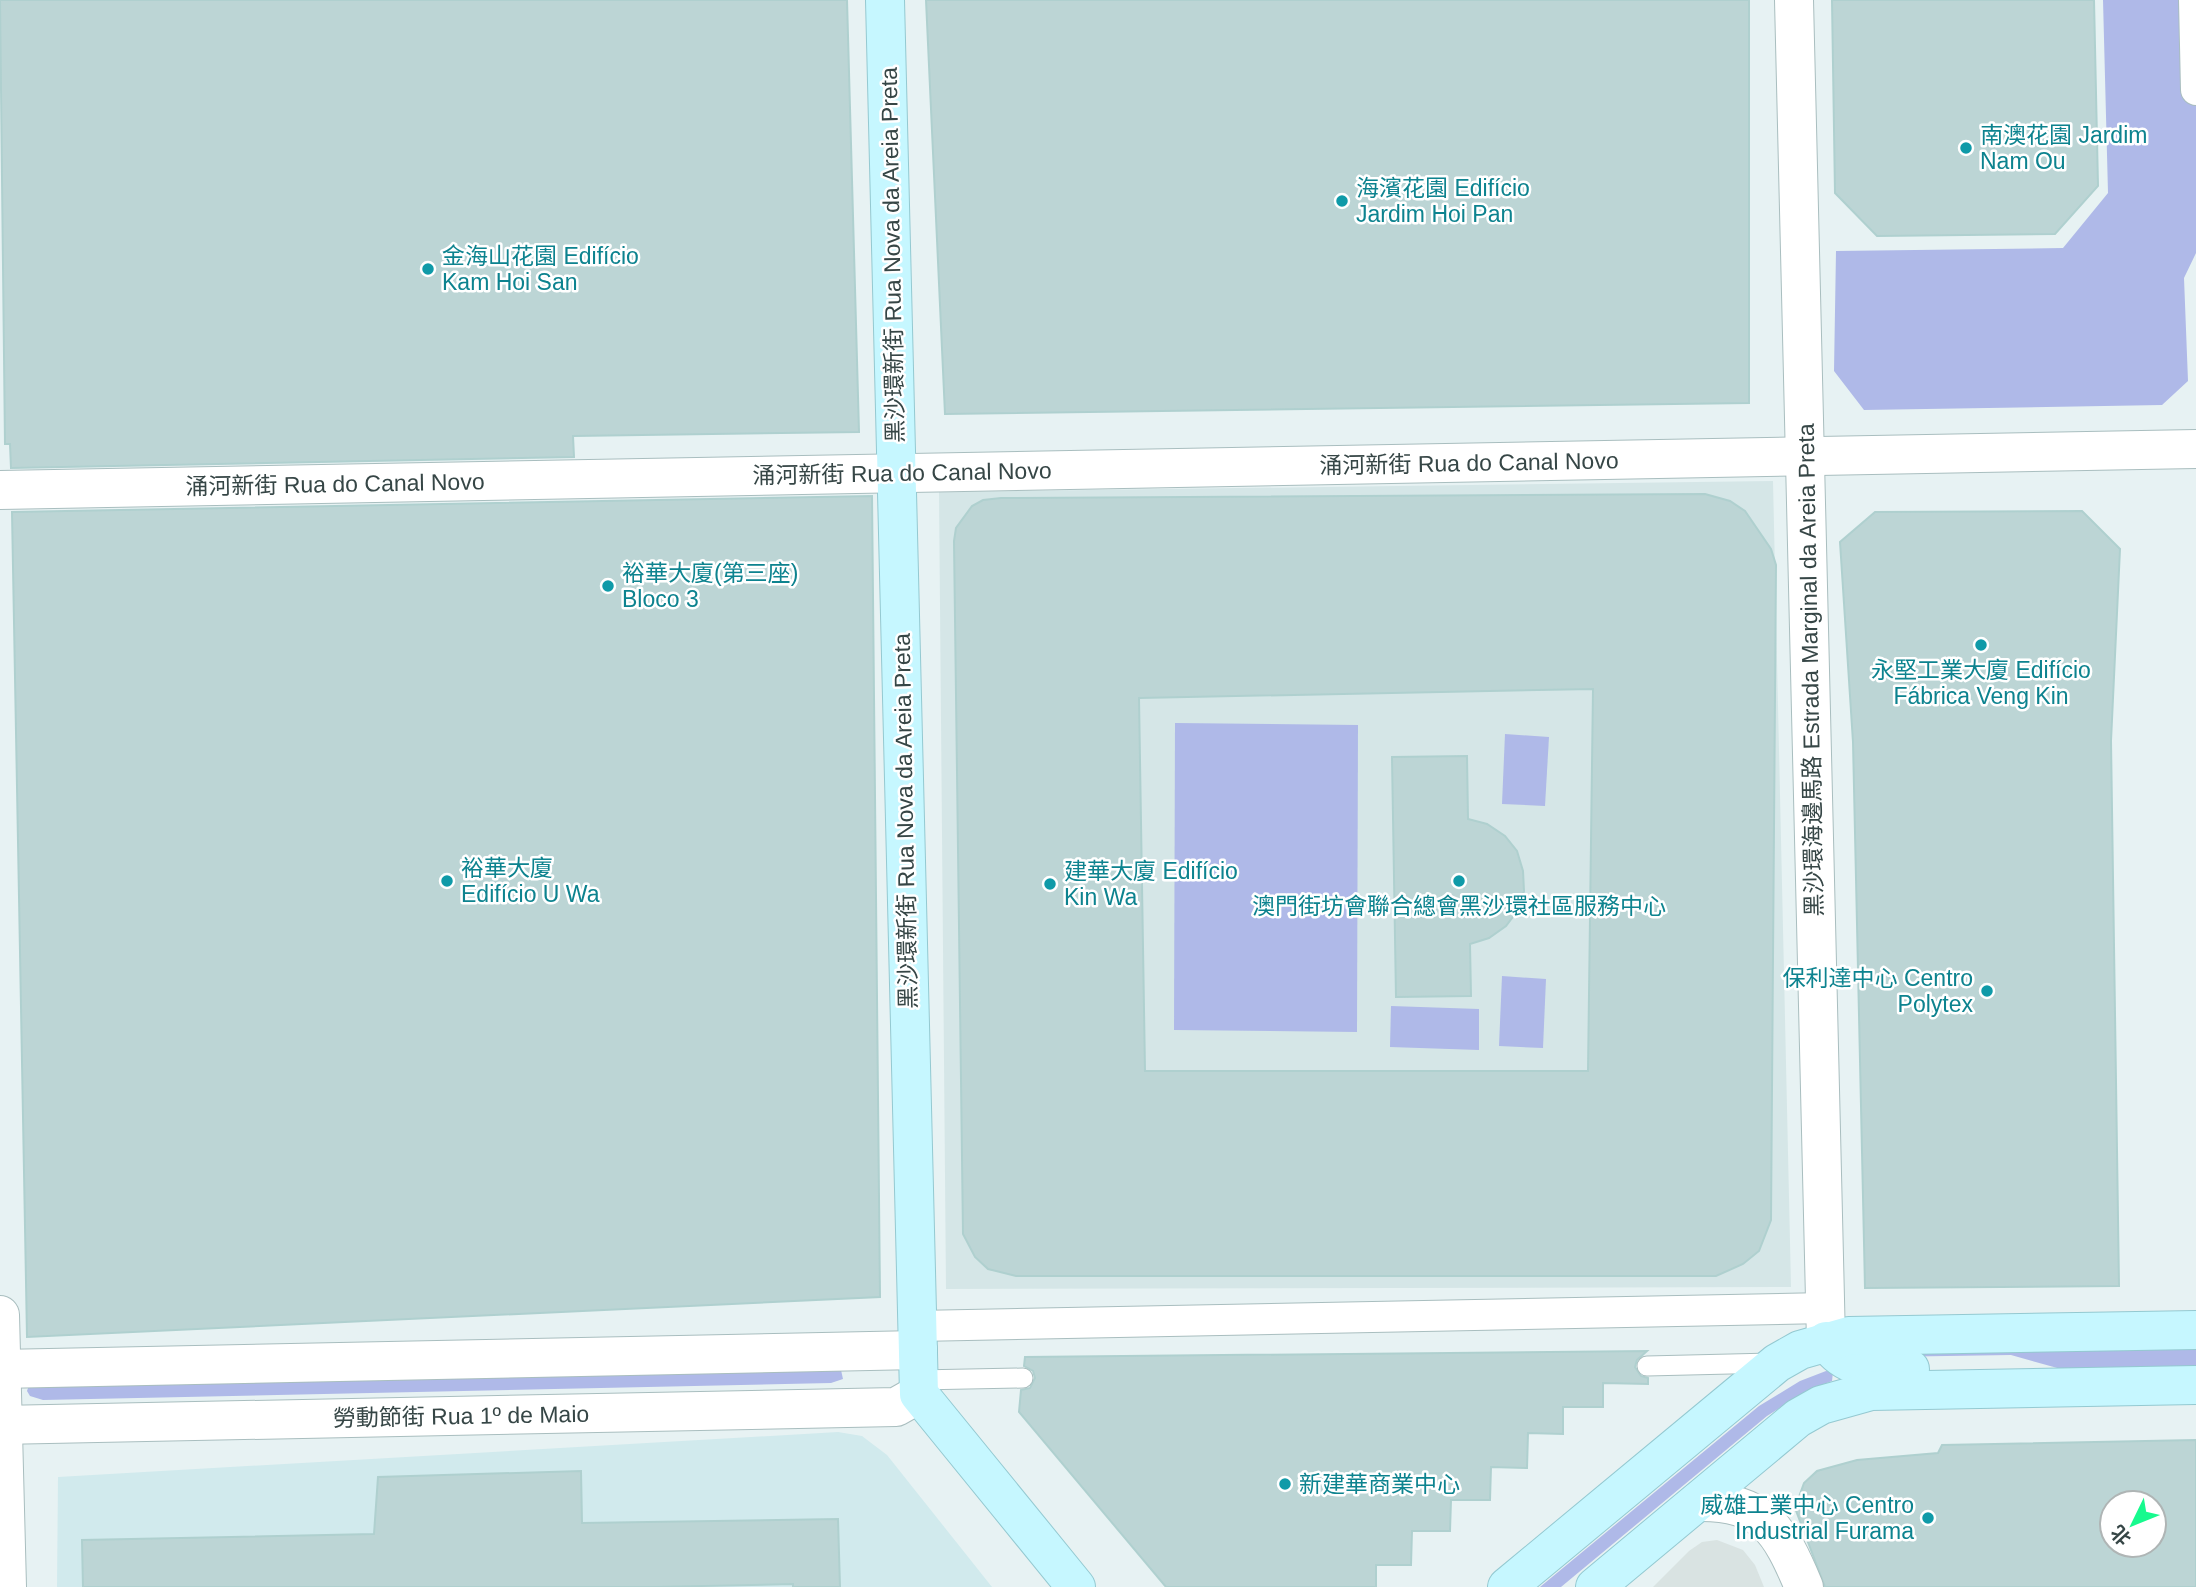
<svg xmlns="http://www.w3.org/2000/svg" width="2196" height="1587" viewBox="0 0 2196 1587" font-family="Helvetica,'Noto Sans SC',sans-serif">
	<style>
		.residential { fill: #d5e6e7 }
		.industrial { fill: #d9e3e2 }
		.education { fill: #d1eaed }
		.green { fill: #afb9e8 }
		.building { fill: #bcd5d5; stroke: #afd0cf; stroke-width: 2; fill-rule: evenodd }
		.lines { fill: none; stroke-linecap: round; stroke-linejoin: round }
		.service-casing { stroke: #a9bebf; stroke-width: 21 }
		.pedestrian-casing { stroke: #a9bebf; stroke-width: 32 }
		.minor-casing { stroke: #a9bebf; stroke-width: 40 }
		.tertiary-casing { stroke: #a9bebf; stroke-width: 40 }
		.secondary-casing { stroke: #94c9d1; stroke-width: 40 }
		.service { stroke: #fff; stroke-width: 19 }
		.pedestrian { stroke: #fff; stroke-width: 30 }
		.minor { stroke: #fff; stroke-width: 38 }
		.tertiary { stroke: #fff; stroke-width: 38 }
		.secondary { stroke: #c6f7ff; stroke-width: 38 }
		.culture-dot { fill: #0f9aa8; stroke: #fff; stroke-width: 2.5 }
		.labels { text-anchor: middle; stroke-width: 5; stroke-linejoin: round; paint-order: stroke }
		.culture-label { font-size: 23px; fill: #0d838f; stroke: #fff; text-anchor: start }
		.street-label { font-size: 23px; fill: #364646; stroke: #fff }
	</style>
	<rect width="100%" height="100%" fill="#e7f2f3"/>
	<polygon class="residential" points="1773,481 1791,1287 946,1289 939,492"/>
	<polygon class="industrial" points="1717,1540 1743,1550 1755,1565 1764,1587 1653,1587 1689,1551 1702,1542"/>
	<polygon class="education" points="838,1432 862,1436 887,1455 992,1587 57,1587 58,1477"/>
	<g class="green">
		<polygon points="2103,0 2196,0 2196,253 2184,278 2188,381 2162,405 1864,410 1834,371 1836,251 2063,248 2108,193"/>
		<polygon points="1175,723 1358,725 1357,1032 1174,1030"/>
		<polygon points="1505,734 1549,737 1545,806 1502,804"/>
		<polygon points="1502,976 1546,979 1543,1048 1499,1046"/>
		<polygon points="1391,1006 1479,1009 1479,1050 1390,1047"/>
		<polygon points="2196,1342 2196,1369 2061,1369 2011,1355 1882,1357 1872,1348"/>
		<polygon points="841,1370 843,1379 831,1383 43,1400 30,1396 27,1391 29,1385"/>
		<polygon points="1826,1371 1833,1372 1832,1381 1806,1391 1767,1416 1561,1587 1540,1587 1759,1406 1800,1381"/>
	</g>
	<g class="building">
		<polygon points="0,0 847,0 859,432 573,436 574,457 11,468 10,444 5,444"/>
		<polygon points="926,0 1749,0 1749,403 945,414"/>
		<polygon points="1832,0 2094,0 2098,186 2055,234 1877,236 1835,193"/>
		<path d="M1705 494 1730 501 1745 511 1771 549 1776 565 1771 1220 1759 1251 1743 1264 1716 1276H1016L988 1269 975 1257 963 1234 954 541 956 528 972 506 983 500 1001 498ZM1593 689 1588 1071H1145L1139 698Z"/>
		<polygon points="872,496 880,1297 27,1337 12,512"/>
		<polygon points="2082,511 2120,549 2111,741 2119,1286 1865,1288 1853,742 1840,542 1875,512"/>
		<polygon points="1467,756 1468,819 1487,824 1505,836 1517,851 1523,871 1524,891 1518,910 1506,926 1489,938 1470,944 1471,996 1396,997 1392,757"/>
		<polygon points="1647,1351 1637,1360 1635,1367 1641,1376 1648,1378 1648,1384 1603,1383 1603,1407 1563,1407 1563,1434 1528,1433 1527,1468 1491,1467 1490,1500 1451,1500 1450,1531 1412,1531 1411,1565 1376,1565 1376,1587 1166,1587 1019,1412 1021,1390 1030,1388 1035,1378 1033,1371 1024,1366 1025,1357"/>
		<path d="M2196 1440V1587H1825L1795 1508 1804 1483 1817 1471 1857 1460 1938 1453 1942 1445ZM2112 1503H2154V1545H2112Z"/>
		<polygon points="581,1471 582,1523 838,1519 840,1587 793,1587 793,1584 656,1587 83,1587 82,1540 374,1534 378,1477"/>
	</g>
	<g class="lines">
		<defs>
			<g id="service">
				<polyline points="1647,1366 1772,1363"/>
				<polyline points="918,1380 1023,1378"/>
			</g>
			<g id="pedestrian">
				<polyline points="2194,0 2196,90"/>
				<polyline points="917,1326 1825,1308"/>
			</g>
			<g id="minor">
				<polyline points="0,490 2196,449"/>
				<polyline points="0,1369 918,1350"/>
				<polyline points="0,1425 896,1407 919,1394"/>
				<path d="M1698 1502C1764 1501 1780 1530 1804 1587"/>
			</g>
			<g id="tertiary">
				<polyline points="1794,0 1826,1341"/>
				<polyline points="0,1315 7,1587"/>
			</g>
			<g id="secondary">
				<polyline points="885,0 919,1394 1076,1587"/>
				<path d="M1826 1341C1847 1372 1876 1369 1910 1369"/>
				<polyline points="1507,1587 1777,1363 1800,1350 1849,1336 2196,1330"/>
				<polyline points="1595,1587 1798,1418 1821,1405 1871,1391 2196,1385"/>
			</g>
		</defs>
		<use href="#service" class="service-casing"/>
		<use href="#pedestrian" class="pedestrian-casing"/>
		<use href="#minor" class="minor-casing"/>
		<use href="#tertiary" class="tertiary-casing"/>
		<use href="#secondary" class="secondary-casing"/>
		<use href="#service" class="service"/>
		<use href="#pedestrian" class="pedestrian"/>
		<use href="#minor" class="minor"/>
		<use href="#tertiary" class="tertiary"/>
		<use href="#secondary" class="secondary"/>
	</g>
	<g class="culture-dot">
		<circle cx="1966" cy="148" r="7"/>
		<circle cx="1342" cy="201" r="7"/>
		<circle cx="428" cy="269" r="7"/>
		<circle cx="608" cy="586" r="7"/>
		<circle cx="1981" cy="645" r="7"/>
		<circle cx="447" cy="881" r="7"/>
		<circle cx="1459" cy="881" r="7"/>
		<circle cx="1050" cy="884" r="7"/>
		<circle cx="1987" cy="991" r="7"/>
		<circle cx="1285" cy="1484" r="7"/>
		<circle cx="1928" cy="1518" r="7"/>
	</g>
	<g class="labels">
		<g class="culture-label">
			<text x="1980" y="143">南澳花園 Jardim<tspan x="1980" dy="26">Nam Ou</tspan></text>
			<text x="1356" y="196">海濱花園 Edifício<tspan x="1356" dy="26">Jardim Hoi Pan</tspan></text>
			<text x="442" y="264">金海山花園 Edifício<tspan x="442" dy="26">Kam Hoi San</tspan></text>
			<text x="622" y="581">裕華大廈(第三座)<tspan x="622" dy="26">Bloco 3</tspan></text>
			<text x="1981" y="678" text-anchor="middle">永堅工業大廈 Edifício<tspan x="1981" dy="26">Fábrica Veng Kin</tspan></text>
			<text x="461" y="876">裕華大廈<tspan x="461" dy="26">Edifício U Wa</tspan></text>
			<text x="1064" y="879">建華大廈 Edifício<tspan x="1064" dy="26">Kin Wa</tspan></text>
			<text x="1459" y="914" text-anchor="middle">澳門街坊會聯合總會黑沙環社區服務中心</text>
			<text x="1973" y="986" text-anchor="end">保利達中心 Centro<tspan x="1973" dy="26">Polytex</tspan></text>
			<text x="1299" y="1492">新建華商業中心</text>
			<text x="1914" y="1513" text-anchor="end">威雄工業中心 Centro<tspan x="1914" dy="26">Industrial Furama</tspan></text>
		</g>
		<g class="street-label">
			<text transform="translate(892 255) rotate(-91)" y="8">黑沙環新街 Rua Nova da Areia Preta</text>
			<text transform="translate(1469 463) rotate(-1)" y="8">涌河新街 Rua do Canal Novo</text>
			<text transform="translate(902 473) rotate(-1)" y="8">涌河新街 Rua do Canal Novo</text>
			<text transform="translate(335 484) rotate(-1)" y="8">涌河新街 Rua do Canal Novo</text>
			<text transform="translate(1810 670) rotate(-91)" y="8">黑沙環海邊馬路 Estrada Marginal da Areia Preta</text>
			<text transform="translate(905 821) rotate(-91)" y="8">黑沙環新街 Rua Nova da Areia Preta</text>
			<text transform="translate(461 1416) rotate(-1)" y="8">勞動節街 Rua 1º de Maio</text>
		</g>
	</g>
	<g transform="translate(2133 1524) rotate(227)"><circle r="33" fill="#ffffff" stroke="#afb5b5" stroke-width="2"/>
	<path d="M0-5L12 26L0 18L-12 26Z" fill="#17fa8e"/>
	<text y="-10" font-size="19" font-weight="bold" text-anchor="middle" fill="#364646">北</text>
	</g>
</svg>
